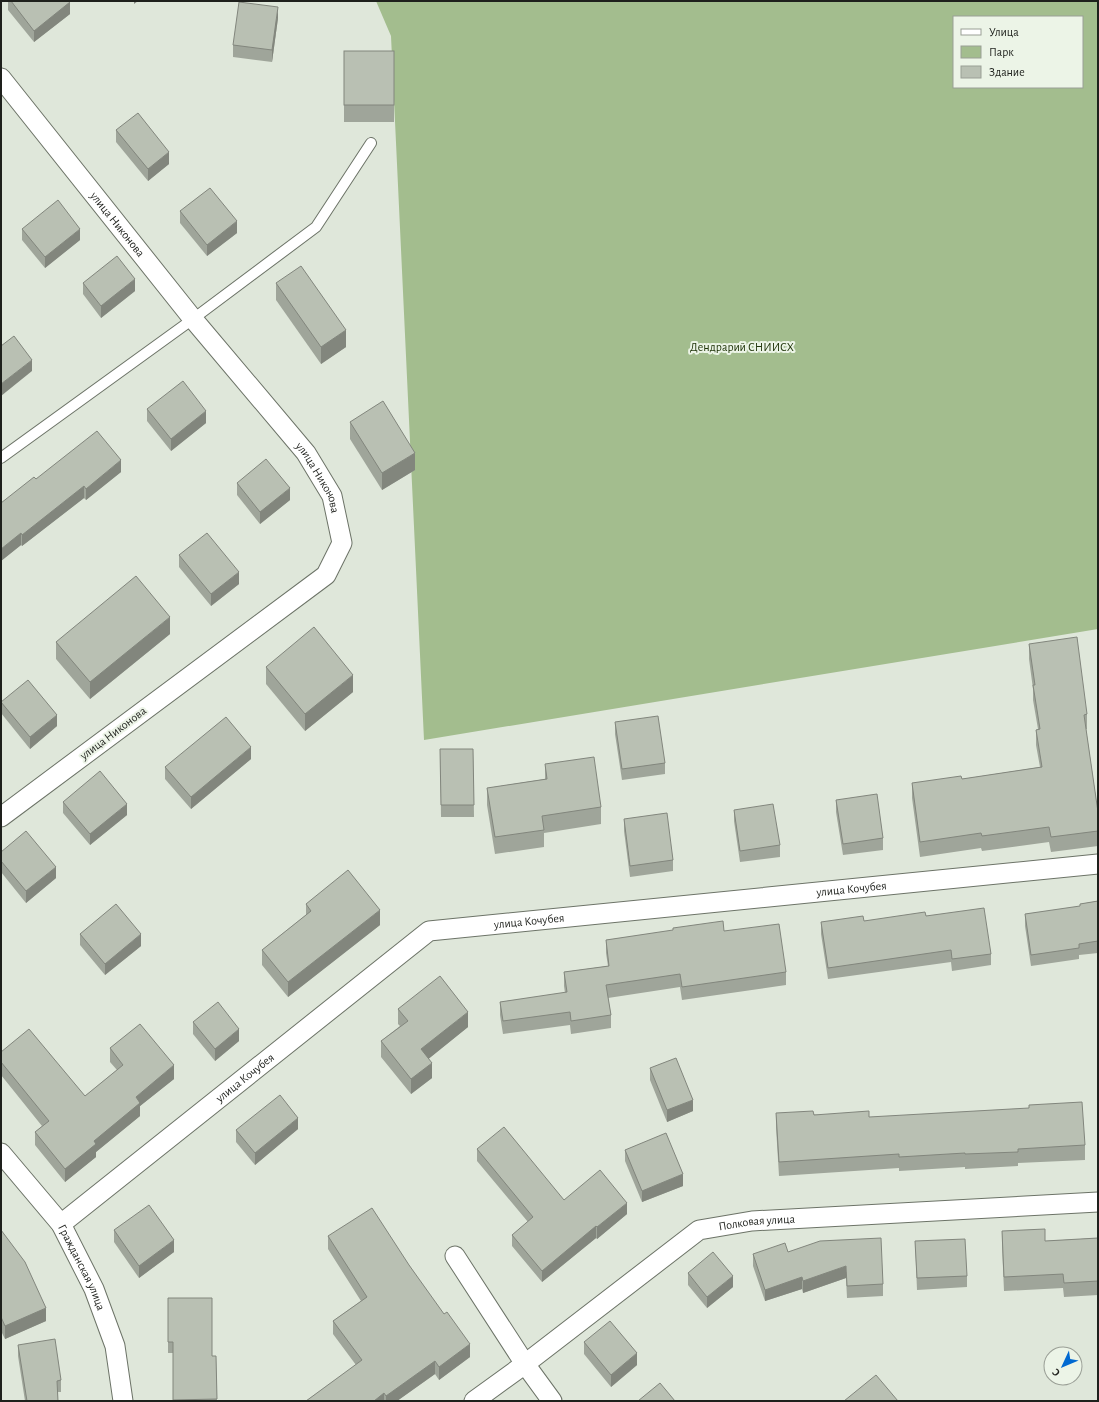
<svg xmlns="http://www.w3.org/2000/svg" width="1099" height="1402" viewBox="0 0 1099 1402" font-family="'Alegreya Sans',sans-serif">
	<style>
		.green { fill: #a3bd8e; fill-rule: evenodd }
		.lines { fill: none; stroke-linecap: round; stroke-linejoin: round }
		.service-casing { stroke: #6c7367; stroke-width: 12 }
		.minor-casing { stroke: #6c7367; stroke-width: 21 }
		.service { stroke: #fff; stroke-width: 10 }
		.minor { stroke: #fff; stroke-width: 19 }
		.wall { fill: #9fa59a }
		.shaded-wall { fill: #82867d }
		.building { fill: #b9c0b3; stroke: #82867d }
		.labels { text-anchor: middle; stroke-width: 4; stroke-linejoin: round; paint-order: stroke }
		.street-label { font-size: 12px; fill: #1e201c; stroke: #ecf4e7 }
		.park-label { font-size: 12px; fill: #21360b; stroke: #ecf4e7 }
	</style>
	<rect width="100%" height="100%" fill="#dfe7da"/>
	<path class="green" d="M376 1H1098V629L424 740 391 36ZM954 17H1082V87H954Z"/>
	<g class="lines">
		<defs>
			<polyline id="service" points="1,458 193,319 316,227 371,143"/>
			<g id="minor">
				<path id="s1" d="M1 78 193 319 306 453 332 496 342 543 326 575 1 817"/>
				<path id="s2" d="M1 1153 61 1224 94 1289 115 1346 123 1401"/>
				<path id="s3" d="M61 1224 429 931 1098 864"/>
				<polyline points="455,1256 525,1364 552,1401"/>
				<path id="s4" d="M474 1401 525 1364 699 1230 752 1221 1098 1202"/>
			</g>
		</defs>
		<use href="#service" class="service-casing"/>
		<use href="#minor" class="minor-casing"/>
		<use href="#service" class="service"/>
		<use href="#minor" class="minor"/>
	</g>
	<g class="wall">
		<polygon points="8,1 69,1 70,14 34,42 8,10"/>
		<polygon points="278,18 272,62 233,57 233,45"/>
		<rect x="344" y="51" width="50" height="71"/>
		<polygon points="116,130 169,164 148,181 116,142"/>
		<polygon points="180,211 237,233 207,256 180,223"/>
		<polygon points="22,229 80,240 45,268 22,240"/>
		<polygon points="83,283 135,291 101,318 83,294"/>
		<polygon points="276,283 346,347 321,364 276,300"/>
		<polygon points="147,409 206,423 171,451 147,421"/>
		<polygon points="350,422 415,470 382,490 350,439"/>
		<polygon points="121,472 86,500 84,498 22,546 21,545 1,561 36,479"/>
		<polygon points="237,483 290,500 260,524 237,495"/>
		<polygon points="179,555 239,584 211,606 179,567"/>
		<polygon points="170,634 90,699 56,659 56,642"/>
		<polygon points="1029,644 1087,714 1087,729 1086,729 1098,812 1098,846 1051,852 1049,842 982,851 981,848 920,857 912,798 912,783 962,779 1040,767 1036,745 1036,730 1038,729 1033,700 1033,689 1029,659"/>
		<polygon points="266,667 353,692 305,731 266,684"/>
		<polygon points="1,702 57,726 30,749 1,713"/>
		<polygon points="615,722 665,763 665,774 622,780 615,734"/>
		<polygon points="440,749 473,749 474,817 441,817"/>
		<polygon points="251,759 191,809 165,779 165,767"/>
		<polygon points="545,764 601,807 601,824 544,833 544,847 495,854 487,805 487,788 545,779"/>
		<polygon points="836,800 883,838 883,850 843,855 836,812"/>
		<polygon points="63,802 127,815 90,845 63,813"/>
		<polygon points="734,810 780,845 780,857 740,862 734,821"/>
		<polygon points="624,819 673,860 673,871 630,877 624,831"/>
		<polygon points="1,852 56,878 26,903 1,872"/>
		<polygon points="1098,901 1098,953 1079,955 1079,959 1031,966 1025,926 1025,914 1080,907 1080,904"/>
		<polygon points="306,904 380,925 288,997 262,965 262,950 306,915"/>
		<polygon points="926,916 991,954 991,965 952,971 951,962 828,979 821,934 821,922 864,921"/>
		<polygon points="673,928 724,931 786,972 786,985 682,1000 680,987 608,998 611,1015 611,1028 571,1034 570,1025 503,1034 500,1015 500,1002 565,993 564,986 564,972 608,966 606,953 606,940 673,931"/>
		<polygon points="80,934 141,946 105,975 80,945"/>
		<polygon points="398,1009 468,1027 428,1059 432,1078 411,1094 381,1057 381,1041 400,1026 398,1024"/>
		<polygon points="193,1022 239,1041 215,1061 193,1034"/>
		<polygon points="110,1048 174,1079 140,1106 140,1116 96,1152 96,1157 65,1182 35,1145 35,1132 42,1126 1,1075 1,1052 85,1096 117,1070 110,1062"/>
		<polygon points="650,1068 693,1111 667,1122 650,1080"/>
		<polygon points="776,1113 869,1117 1085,1145 1085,1160 1018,1163 1018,1166 965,1169 965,1167 899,1171 899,1168 779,1176 776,1127"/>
		<polygon points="298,1129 255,1165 236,1142 236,1130"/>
		<polygon points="477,1149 564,1200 627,1214 597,1239 596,1238 542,1282 512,1246 512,1235 528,1222 477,1161"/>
		<polygon points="625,1150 683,1186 642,1202 625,1161"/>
		<polygon points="1,1230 46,1321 5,1339 1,1331"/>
		<polygon points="114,1230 174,1252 139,1278 114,1242"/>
		<polygon points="1002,1231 1045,1241 1098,1238 1098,1295 1064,1297 1063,1288 1004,1291 1002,1245"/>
		<polygon points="328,1236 409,1265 470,1357 439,1380 435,1374 397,1401 306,1401 356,1365 333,1334 333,1321 361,1301 328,1249"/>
		<polygon points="915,1241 967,1276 967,1287 917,1290"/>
		<polygon points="788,1252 883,1284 883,1296 847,1298 846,1278 803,1293 802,1289 765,1301 753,1266 753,1254"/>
		<polygon points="688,1273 733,1287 707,1308 688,1285"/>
		<polygon points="168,1298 212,1356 216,1356 217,1401 173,1401 173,1353 168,1353"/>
		<polygon points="584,1342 637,1365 611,1387 584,1354"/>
		<polygon points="18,1345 61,1380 61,1392 58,1392 58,1401 25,1401 18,1356"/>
	</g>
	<g class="shaded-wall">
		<polygon points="134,1 138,1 134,4"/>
		<polygon points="70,2 70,14 34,42 34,31"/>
		<polygon points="278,7 278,18 272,62 272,50"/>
		<polygon points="169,152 169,164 148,181 148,169"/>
		<polygon points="237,221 237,233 207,256 207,245"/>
		<polygon points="80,229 80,240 45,268 45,257"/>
		<polygon points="135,279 135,291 101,318 101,306"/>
		<polygon points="346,330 346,347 321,364 321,347"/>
		<polygon points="32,360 32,371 1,396 1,384"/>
		<polygon points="206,411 206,423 171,451 171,439"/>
		<polygon points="415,453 415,470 382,490 382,473"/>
		<polygon points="121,460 121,472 86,500 86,489"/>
		<polygon points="84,486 84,498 22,546 22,535"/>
		<polygon points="290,488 290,500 260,524 260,512"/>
		<polygon points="21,533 21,545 1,561 1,549"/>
		<polygon points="239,572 239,584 211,606 211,594"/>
		<polygon points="170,617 170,634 90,699 90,682"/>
		<polygon points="353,675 353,692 305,731 305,714"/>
		<polygon points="57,715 57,726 30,749 30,737"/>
		<polygon points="251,747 251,759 191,809 191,797"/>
		<polygon points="127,804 127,815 90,845 90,834"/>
		<polygon points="56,867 56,878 26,903 26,891"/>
		<polygon points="380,910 380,925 288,997 288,982"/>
		<polygon points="141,934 141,946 105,975 105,964"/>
		<polygon points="468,1012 468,1027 421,1065 421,1049"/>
		<polygon points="239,1029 239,1041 215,1061 215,1049"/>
		<polygon points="432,1063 432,1078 411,1094 411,1079"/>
		<polygon points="174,1065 174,1079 140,1106 140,1116 96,1152 96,1157 65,1182 65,1169 94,1141 136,1097"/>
		<polygon points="693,1100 693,1111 667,1122 667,1110"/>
		<polygon points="298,1118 298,1129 255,1165 255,1153"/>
		<polygon points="683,1174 683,1186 642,1202 642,1191"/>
		<polygon points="627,1203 627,1214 597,1239 597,1227"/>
		<polygon points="596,1226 596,1238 542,1282 542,1271"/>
		<polygon points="174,1240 174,1252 139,1278 139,1266"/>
		<polygon points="846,1266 846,1278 803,1293 803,1281"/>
		<polygon points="733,1276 733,1287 707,1308 707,1297"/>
		<polygon points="802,1277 802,1289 765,1301 765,1290"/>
		<polygon points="46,1308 46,1321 5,1339 5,1326"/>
		<polygon points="470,1344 470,1357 439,1380 439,1367"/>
		<polygon points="637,1353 637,1365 611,1387 611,1375"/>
		<polygon points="435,1361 435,1374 397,1401 386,1401 386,1396"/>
		<polygon points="384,1393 384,1401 374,1401"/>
	</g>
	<g class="building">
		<polygon points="11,1 69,1 70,2 34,31"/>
		<polygon points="239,2 278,7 272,50 233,45"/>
		<rect x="344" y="51" width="50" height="54"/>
		<polygon points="138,113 169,152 148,169 116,130"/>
		<polygon points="210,188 237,221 207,245 180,211"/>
		<polygon points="58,200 80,229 45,257 22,229"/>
		<polygon points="117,256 135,279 101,306 83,283"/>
		<polygon points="301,266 346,330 321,347 276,283"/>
		<polygon points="14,336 32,360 1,384 1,346"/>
		<polygon points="183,381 206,411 171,439 147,409"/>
		<polygon points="383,401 415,453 382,473 350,422"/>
		<polygon points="97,431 121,460 86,489 84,486 22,535 21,533 1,549 1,503 34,477 36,479"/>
		<polygon points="266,459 290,488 260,512 237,483"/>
		<polygon points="207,533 239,572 211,594 179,555"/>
		<polygon points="136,576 170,617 90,682 56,642"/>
		<polygon points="314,627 353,675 305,714 266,667"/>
		<polygon points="1077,637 1087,714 1084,715 1098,812 1098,831 1051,837 1049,827 982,836 981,833 920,842 912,783 961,776 962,779 1042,767 1036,730 1040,729 1033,685 1035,685 1029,644"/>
		<polygon points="28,680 57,715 30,737 1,702"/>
		<polygon points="658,716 665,763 622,769 615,722"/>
		<polygon points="226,717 251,747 191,797 165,767"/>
		<polygon points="440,749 473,749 474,805 441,805"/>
		<polygon points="594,757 601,807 542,816 544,830 495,837 487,788 547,779 545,764"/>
		<polygon points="100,771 127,804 90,834 63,802"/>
		<polygon points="877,794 883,838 843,844 836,800"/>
		<polygon points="773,804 780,845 740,851 734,810"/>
		<polygon points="667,813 673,860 630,866 624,819"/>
		<polygon points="26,831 56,867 26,891 1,861 1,852"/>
		<polygon points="348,870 380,910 288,982 262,950 311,911 306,904"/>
		<polygon points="1098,901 1098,941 1079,944 1079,948 1031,955 1025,914 1080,906 1080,904"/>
		<polygon points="116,904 141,934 105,964 80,934"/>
		<polygon points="984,908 991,954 952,959 951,950 828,968 821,922 863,916 864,921 925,912 926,916"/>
		<polygon points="723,921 724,931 779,924 786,972 682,987 680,974 606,985 611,1015 571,1021 570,1012 503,1021 500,1002 567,992 564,972 609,966 606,940 673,930 673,928"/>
		<polygon points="440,976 468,1012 421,1049 432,1063 411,1079 381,1041 408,1021 398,1009"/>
		<polygon points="218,1002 239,1029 215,1049 193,1022"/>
		<polygon points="140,1024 174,1065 136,1097 140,1103 94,1141 96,1144 65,1169 35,1132 49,1121 1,1062 1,1052 29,1029 85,1096 123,1065 110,1048"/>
		<polygon points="676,1058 693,1100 667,1110 650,1068"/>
		<polygon points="280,1095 298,1118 255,1153 236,1130"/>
		<polygon points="1082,1102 1085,1145 1018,1149 1018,1152 965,1154 965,1153 899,1157 899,1154 779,1162 776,1113 813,1111 814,1115 869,1111 869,1117 1029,1108 1029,1105"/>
		<polygon points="504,1127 564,1200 600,1170 627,1203 597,1227 596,1226 542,1271 512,1235 533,1217 477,1149"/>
		<polygon points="666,1133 683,1174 642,1191 625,1150"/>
		<polygon points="149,1205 174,1240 139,1266 114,1230"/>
		<polygon points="372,1208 409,1265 444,1314 447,1312 470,1344 439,1367 435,1361 386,1396 384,1393 374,1401 306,1401 362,1360 333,1321 367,1297 328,1236"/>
		<polygon points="1045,1229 1045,1241 1098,1238 1098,1281 1064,1283 1063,1274 1004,1277 1002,1231"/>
		<polygon points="1,1230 25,1262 46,1308 5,1326 1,1317"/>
		<polygon points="881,1238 883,1284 847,1286 846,1266 803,1281 802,1277 765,1290 753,1254 785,1243 788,1252 820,1241"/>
		<polygon points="965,1239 967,1276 917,1278 915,1241"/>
		<polygon points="713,1252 733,1276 707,1297 688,1273"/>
		<polygon points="168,1298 212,1298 212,1356 216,1356 217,1399 173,1400 173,1342 168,1342"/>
		<polygon points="610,1321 637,1353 611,1375 584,1342"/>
		<polygon points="55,1339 61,1380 57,1381 58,1401 27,1401 18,1345"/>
		<polygon points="876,1375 898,1401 844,1401"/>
		<polygon points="660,1383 675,1401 638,1401"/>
	</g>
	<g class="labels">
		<g class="street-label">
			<text dy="4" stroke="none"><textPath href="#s1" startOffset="187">улица Никонова</textPath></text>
			<text dy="4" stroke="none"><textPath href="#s1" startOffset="511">улица Никонова</textPath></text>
			<text transform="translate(113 733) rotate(-37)" y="4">улица Никонова</text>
			<text dy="4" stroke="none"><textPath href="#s3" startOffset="895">улица Кочубея</textPath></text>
			<text dy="4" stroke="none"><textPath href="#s3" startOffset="571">улица Кочубея</textPath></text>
			<text dy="4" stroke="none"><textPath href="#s3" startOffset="235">улица Кочубея</textPath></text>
			<text dy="4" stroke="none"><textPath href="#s4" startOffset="341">Полковая улица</textPath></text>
			<text dy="4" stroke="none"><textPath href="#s2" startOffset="141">Гражданская улица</textPath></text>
		</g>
		<g class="park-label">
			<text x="742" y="351">Дендрарий СНИИСХ</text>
		</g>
	</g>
	<rect width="1099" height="1402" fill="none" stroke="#1e201c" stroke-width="4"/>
	<rect x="953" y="16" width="130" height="72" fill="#ecf4e7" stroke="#9a9f96"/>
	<rect x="961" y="29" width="20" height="6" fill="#ffffff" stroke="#9a9f96"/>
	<text x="989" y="36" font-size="12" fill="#1e201c">Улица</text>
	<rect x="961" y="46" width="20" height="12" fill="#a3bd8e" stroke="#9a9f96"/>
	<text x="989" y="56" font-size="12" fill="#1e201c">Парк</text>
	<rect x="961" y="66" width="20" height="12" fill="#b9c0b3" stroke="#9a9f96"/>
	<text x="989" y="76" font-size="12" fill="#1e201c">Здание</text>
	<g transform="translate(1063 1366) rotate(226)"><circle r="19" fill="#ecf4e7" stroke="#9a9f96"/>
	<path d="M0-3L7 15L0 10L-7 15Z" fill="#0069d1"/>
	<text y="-6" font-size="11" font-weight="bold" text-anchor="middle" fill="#1e201c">С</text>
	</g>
</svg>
